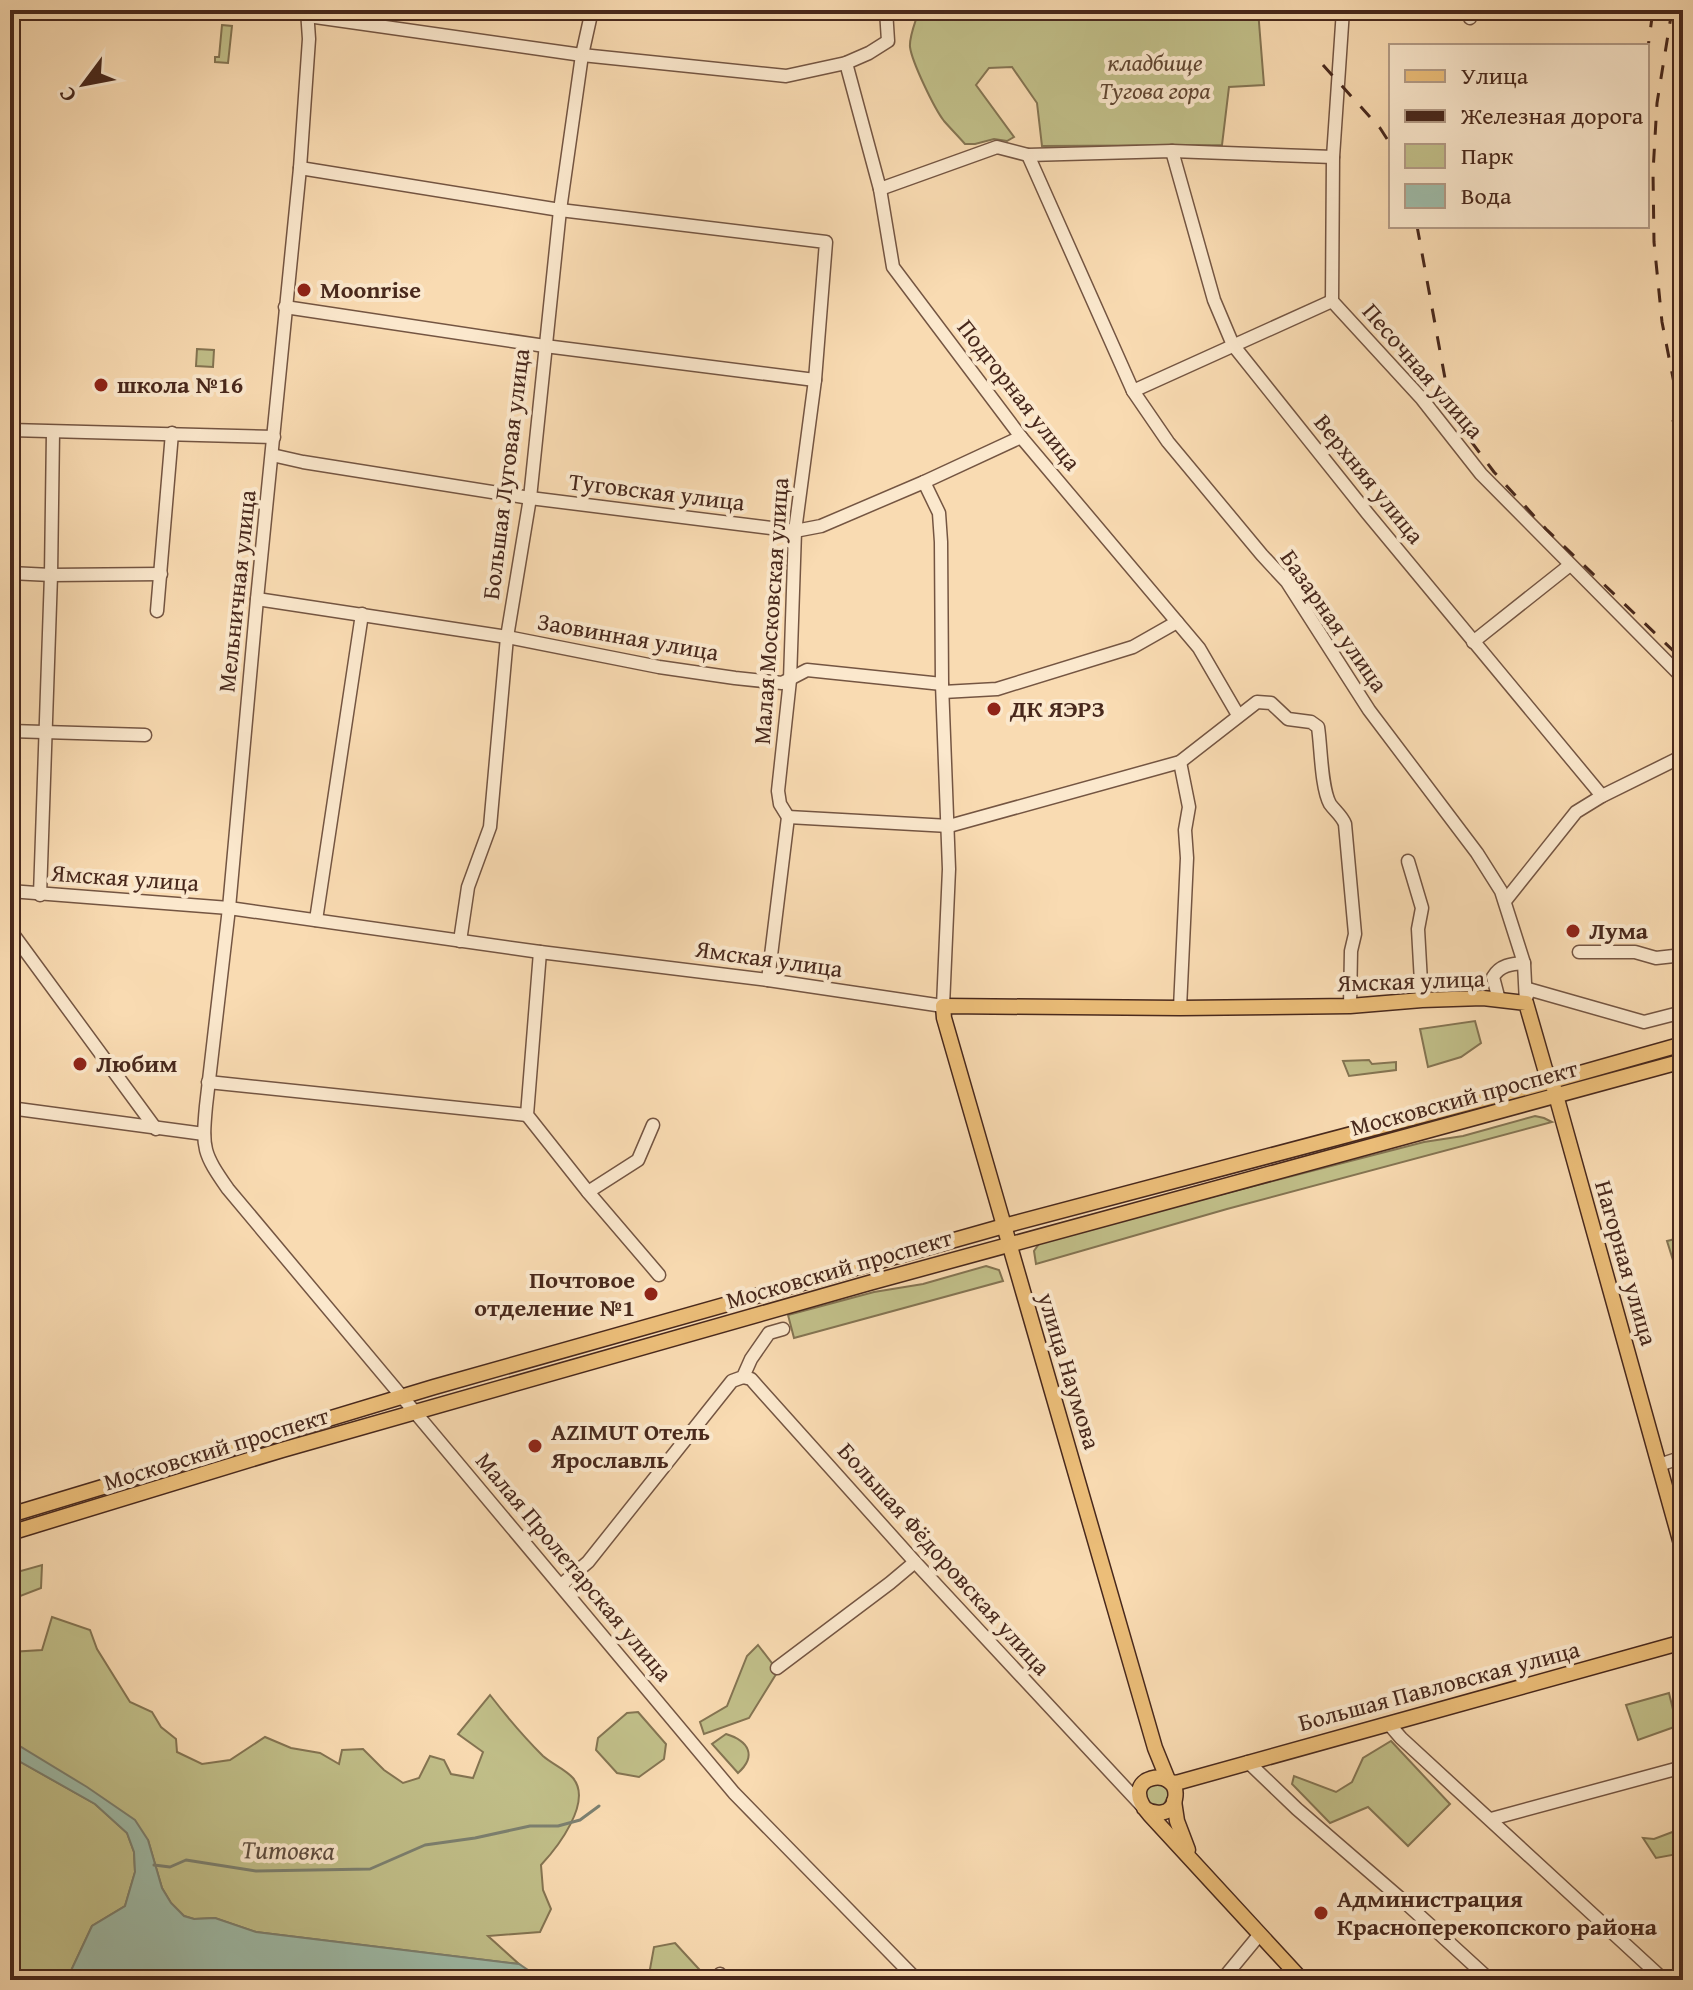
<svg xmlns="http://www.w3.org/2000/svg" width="1693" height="1990" viewBox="0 0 1693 1990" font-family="'Gentium Book Plus',serif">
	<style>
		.green { fill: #c1bf89; stroke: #847452; stroke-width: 2 }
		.water { fill: #9ebba8; stroke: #7c8070; stroke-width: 2 }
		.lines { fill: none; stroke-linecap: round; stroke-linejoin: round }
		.stream { stroke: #7c8070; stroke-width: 3 }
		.minor-casing { stroke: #745542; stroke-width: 15 }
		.major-casing { stroke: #48281c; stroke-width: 17 }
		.minor { stroke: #fbe8cd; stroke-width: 12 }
		.major { stroke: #ecbe79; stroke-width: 14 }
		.rail { stroke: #48281c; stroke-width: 3; stroke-dasharray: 14 14; stroke-linecap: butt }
		.poi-dot { fill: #8f2418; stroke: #fbe8cd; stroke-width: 3 }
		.labels { text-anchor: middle; stroke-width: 8; stroke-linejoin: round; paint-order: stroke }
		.park-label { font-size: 24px; font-style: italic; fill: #604632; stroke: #fbe8cd }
		.poi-label { font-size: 24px; font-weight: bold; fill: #48281c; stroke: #fbe8cd; text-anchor: start }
		.street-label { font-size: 24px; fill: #48281c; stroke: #fbe8cd }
		.water-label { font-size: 26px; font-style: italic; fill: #5e4d3f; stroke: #fbe8cd }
	</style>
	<rect width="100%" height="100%" fill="#f9dbb2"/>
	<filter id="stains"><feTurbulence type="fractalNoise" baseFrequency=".0025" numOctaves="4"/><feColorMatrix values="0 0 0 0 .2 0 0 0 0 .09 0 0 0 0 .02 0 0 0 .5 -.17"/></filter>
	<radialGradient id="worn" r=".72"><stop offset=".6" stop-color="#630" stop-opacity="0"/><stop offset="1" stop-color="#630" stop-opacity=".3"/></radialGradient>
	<g class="green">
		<path d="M919 10H1258L1264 85 1229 87 1222 145 1042 146 1037 103 1012 67 989 68 976 85 1014 137 1007 141 994 139 975 144H965C958 136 951 129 944 121 934 108 912 62 910 47 909 36 916 21 919 10Z"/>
		<polygon points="222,25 232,26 228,63 215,62 215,57 219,57"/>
		<polygon points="197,349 214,350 213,367 196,366"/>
		<polygon points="1475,1021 1481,1043 1461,1057 1428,1067 1420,1029"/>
		<polygon points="1369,1060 1372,1064 1396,1062 1396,1070 1349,1076 1343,1061"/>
		<polygon points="1535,1116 1544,1118 1552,1122 1227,1209 1036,1264 1034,1251 1041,1241 1424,1142 1463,1136"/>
		<polygon points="1683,1237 1683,1271 1677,1273 1667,1241"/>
		<polygon points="986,1266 999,1270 1003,1281 794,1338 788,1315 874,1292 923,1284"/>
		<polygon points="42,1565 41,1588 20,1596 10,1611 10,1574"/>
		<path d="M52 1617 90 1630 97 1649 130 1702 152 1712 161 1727 176 1739 177 1752 202 1764 230 1760 265 1737 291 1748 320 1753 339 1764 342 1750 363 1749 384 1770 403 1783 419 1778 430 1756 444 1760 451 1774 473 1778 483 1752 458 1734 490 1695C507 1717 524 1737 543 1756 552 1764 565 1769 573 1778 593 1802 557 1848 541 1865L543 1890 551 1909 540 1932 488 1936 519 1964 256 1932 215 1918 194 1919 184 1916 171 1903 162 1888 148 1840 21 1747 10 1742V1652L42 1650Z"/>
		<polygon points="758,1645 778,1671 749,1718 704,1734 700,1722 727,1706 747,1656"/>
		<polygon points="1669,1693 1677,1726 1638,1740 1626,1705"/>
		<polygon points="638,1712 666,1744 664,1759 639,1777 617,1773 596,1750 598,1738 627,1713"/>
		<path d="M726 1734C749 1741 757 1756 738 1773L712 1744Z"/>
		<polygon points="1391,1741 1450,1804 1408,1846 1368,1807 1330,1823 1292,1784 1294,1776 1336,1792 1352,1782 1363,1758"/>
		<polygon points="10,1756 95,1804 127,1833 134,1852 135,1872 125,1906 92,1926 70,1973 38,1980 10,1980"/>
		<polygon points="1156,1782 1167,1788 1169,1795 1163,1806 1151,1807 1144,1792 1146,1788"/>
		<polygon points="1683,1828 1683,1853 1656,1858 1643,1838 1654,1839"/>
		<polygon points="675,1943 709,1980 648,1980 654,1947"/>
	</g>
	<polygon class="water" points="10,1742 21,1747 87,1787 135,1820 148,1840 162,1888 171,1903 184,1916 194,1919 215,1918 256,1932 519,1964 543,1980 38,1980 70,1973 92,1926 125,1906 135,1872 134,1852 127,1833 95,1804 10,1756"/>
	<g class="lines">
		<polyline class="stream" points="154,1865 170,1867 186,1860 256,1871 370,1869 425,1845 475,1838 530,1826 558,1826 580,1820 599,1806"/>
		<defs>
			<g id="minor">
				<path d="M307 10 309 39 300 168 257 599 229 908 206 1106C202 1149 203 1153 228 1189L734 1793 917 1980"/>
				<polyline points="1343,10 1333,157 1332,301 1422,399 1481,474 1683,678"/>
				<polyline points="1467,10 1470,18"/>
				<polyline points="308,16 582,55 786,76 846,63 869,53 888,41 886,10"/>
				<polyline points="846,63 880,189 893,267 1021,437 1199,648 1238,715"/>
				<polyline points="1172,151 1214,300 1233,345 1368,514 1602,796"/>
				<polyline points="1028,155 1133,391 1168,442 1262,555 1287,582 1369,710 1477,853 1501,891 1524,963 1526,1003"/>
				<polyline points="300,168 560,210 826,242 815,380 795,531 790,680 778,791 780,804 788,817 768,980"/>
				<polyline points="880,189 997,147 1028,155 1172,151 1333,157"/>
				<polyline points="285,307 545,346 815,380"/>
				<polyline points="1133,391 1332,301"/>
				<polyline points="10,430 274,437"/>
				<polyline points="272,455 303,462 530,498 795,531 821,526 924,482 1021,437"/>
				<polyline points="10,573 51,575 161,574"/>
				<polyline points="257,599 507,637 659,667 735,678 782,683 807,670 942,684"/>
				<polyline points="157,611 172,433"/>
				<polyline points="1473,642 1570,565"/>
				<polyline points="943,692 997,689 1133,647 1177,622"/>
				<polyline points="10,731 145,735"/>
				<polyline points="1180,762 1189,807 1185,830 1187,858 1180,1008"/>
				<path d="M788 817 949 826 1180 762 1257 702 1271 703 1288 719 1311 722 1318 727C1321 746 1321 788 1330 804 1335 811 1342 816 1345 824L1355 934 1351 951 1350 1006"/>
				<polyline points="1408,861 1422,908 1418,929 1422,1000"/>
				<polyline points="10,891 229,908 540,952 768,980 943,1006 949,869 942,684 941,542 939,513 924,482"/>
				<polyline points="40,895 51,575 53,432"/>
				<polyline points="1505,901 1576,812 1602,796 1683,756"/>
				<polyline points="316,920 362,614"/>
				<polyline points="10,930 156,1129"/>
				<polyline points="460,941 468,887 490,827 507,637 530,498 560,210 582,55 592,10"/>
				<polyline points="540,952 527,1115 588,1192 659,1275"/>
				<polyline points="1579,952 1635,952 1656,958 1683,955"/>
				<polyline points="1527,996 1528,989 1644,1022 1683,1012"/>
				<path d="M1499 1000 1493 977C1500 965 1511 964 1524 963"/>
				<polyline points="208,1082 527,1115"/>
				<polyline points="10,1108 204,1134"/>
				<polyline points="588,1192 638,1160 653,1125"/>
				<polyline points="743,1377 751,1379 758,1387 915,1562 1143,1807"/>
				<polyline points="1659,1465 1683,1457"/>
				<polyline points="561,1585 588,1562 732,1381 743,1377 751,1359 769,1333 783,1329"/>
				<polyline points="777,1668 890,1583 915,1562"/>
				<polyline points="1389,1724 1401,1738 1664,1980"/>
				<polyline points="1248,1762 1297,1809 1408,1905 1490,1980"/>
				<polyline points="1491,1819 1683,1767"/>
				<polyline points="720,1974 725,1980"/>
				<polyline points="1222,1980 1260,1934"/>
			</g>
			<g id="major">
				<polyline points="10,1515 434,1387 1004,1226 1552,1081 1683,1044"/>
				<polyline points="10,1533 282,1450 869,1283 1683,1061"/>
				<polyline points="1168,1780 1155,1748 944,1018 943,1006 1180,1008 1350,1006 1422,1000 1483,998 1526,1003 1545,1069 1552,1081 1683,1551"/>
				<polyline points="1170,1782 1176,1783 1683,1642"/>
				<polyline points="1174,1801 1177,1821 1188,1850"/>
				<path d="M1144 1808C1154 1815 1172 1816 1175 1799 1182 1764 1113 1774 1150 1815L1302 1980"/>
			</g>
		</defs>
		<use href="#minor" class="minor-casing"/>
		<use href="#major" class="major-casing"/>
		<use href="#minor" class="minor"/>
		<use href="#major" class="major"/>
		<g class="rail">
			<polyline points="1672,10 1657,103 1653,172 1654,242 1662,322 1683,429"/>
			<polyline points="1647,55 1653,10"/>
			<polyline points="1323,65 1380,128 1391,145"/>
			<path d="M1683 210C1676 246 1677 282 1683 318"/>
			<polyline points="1679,219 1679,178 1683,139"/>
			<polyline points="1417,226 1449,400 1467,436 1494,472 1546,529 1683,660"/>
			<polyline points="1673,420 1683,462"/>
		</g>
	</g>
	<g class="poi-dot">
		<circle cx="304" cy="290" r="8"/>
		<circle cx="101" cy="385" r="8"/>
		<circle cx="994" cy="709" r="8"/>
		<circle cx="1573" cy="931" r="8"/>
		<circle cx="80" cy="1064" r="8"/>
		<circle cx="651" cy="1294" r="8"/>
		<circle cx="535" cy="1446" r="8"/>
		<circle cx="1321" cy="1913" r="8"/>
	</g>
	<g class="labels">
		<g class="park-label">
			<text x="1155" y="71">кладбище<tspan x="1155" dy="28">Тугова гора</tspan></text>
		</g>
		<g class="poi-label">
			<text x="320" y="298">Moonrise</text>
			<text x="117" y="393">школа №16</text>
			<text x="1010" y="717">ДК ЯЭРЗ</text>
			<text x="1589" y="939">Лума</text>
			<text x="96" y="1072">Любим</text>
			<text x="635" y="1288" text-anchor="end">Почтовое<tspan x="635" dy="28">отделение №1</tspan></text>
			<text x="551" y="1440">AZIMUT Отель<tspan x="551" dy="28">Ярославль</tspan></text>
			<text x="1337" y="1907">Администрация<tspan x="1337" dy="28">Красноперекопского района</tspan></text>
		</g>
		<g class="street-label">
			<text transform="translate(1423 371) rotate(49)" y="8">Песочная улица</text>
			<text transform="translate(1019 395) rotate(52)" y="8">Подгорная улица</text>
			<text transform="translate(506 474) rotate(-83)" y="8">Большая Луговая улица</text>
			<text transform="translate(1369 479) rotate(51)" y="8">Верхняя улица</text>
			<text transform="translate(657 492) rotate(7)" y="8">Туговская улица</text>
			<text transform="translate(237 591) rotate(-84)" y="8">Мельничная улица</text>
			<text transform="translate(771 611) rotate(-86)" y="8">Малая Московская улица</text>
			<text transform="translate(1334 621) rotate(55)" y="8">Базарная улица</text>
			<text transform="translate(628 637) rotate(10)" y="8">Заовинная улица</text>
			<text transform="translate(125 878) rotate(4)" y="8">Ямская улица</text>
			<text transform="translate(769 959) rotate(8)" y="8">Ямская улица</text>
			<text transform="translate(1411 981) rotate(-2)" y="8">Ямская улица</text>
			<text transform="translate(1464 1098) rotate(-15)" y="8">Московский проспект</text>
			<text transform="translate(1626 1263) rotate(74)" y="8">Нагорная улица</text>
			<text transform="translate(839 1269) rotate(-16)" y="8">Московский проспект</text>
			<text transform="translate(1069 1371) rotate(73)" y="8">улица Наумова</text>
			<text transform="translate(216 1449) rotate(-17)" y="8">Московский проспект</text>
			<text transform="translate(944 1559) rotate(48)" y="8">Большая Фёдоровская улица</text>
			<text transform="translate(574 1567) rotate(50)" y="8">Малая Пролетарская улица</text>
			<text transform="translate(1439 1686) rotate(-15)" y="8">Большая Павловская улица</text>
		</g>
		<g class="water-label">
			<text transform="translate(288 1850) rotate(1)" y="9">Титовка</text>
		</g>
	</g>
	<rect width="1693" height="1990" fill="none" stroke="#f9dbb2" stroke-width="40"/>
	<rect x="12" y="12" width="1669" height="1966" fill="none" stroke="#48281c" stroke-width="4"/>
	<rect x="20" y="20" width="1653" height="1950" fill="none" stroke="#48281c" stroke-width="2"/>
	<rect x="1389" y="44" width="260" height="184" fill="#fbe8cd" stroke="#b39b86" stroke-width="2"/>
	<rect x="1405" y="70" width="40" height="12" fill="#ecbe79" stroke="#b39b86" stroke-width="2"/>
	<text x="1461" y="84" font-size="24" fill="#48281c">Улица</text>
	<rect x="1405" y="110" width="40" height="12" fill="#48281c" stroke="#b39b86" stroke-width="2"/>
	<text x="1461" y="124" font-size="24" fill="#48281c">Железная дорога</text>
	<rect x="1405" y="144" width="40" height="24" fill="#c1bf89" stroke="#b39b86" stroke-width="2"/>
	<text x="1461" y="164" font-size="24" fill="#48281c">Парк</text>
	<rect x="1405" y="184" width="40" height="24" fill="#9ebba8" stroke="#b39b86" stroke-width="2"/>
	<text x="1461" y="204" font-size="24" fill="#48281c">Вода</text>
	<g transform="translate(84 84) rotate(238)" stroke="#fbe8cd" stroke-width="6" paint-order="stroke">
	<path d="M0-6L14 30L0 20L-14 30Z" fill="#48281c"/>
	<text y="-12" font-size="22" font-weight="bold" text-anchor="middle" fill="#48281c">С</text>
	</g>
	<rect width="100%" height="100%" filter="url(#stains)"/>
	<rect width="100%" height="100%" fill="url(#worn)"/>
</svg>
